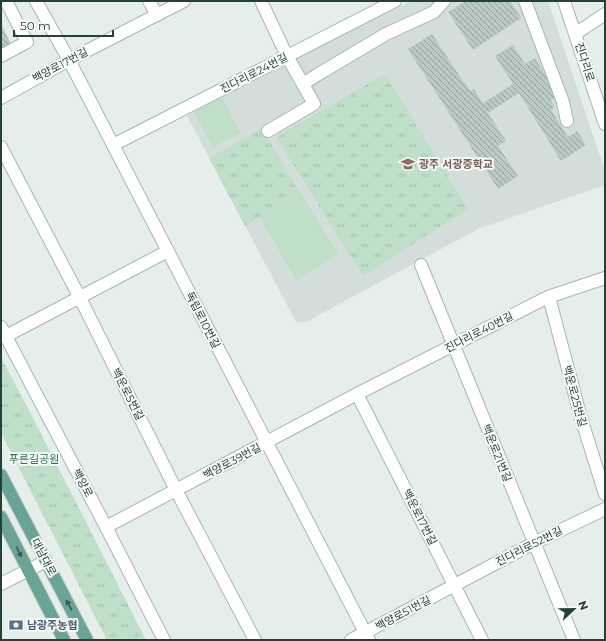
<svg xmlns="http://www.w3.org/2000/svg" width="606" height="641" viewBox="0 0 606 641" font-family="Montserrat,'Noto Sans KR',sans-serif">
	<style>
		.built { fill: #d3deda }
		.grass { fill: url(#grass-tufts) }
		.pitch { fill: #bfdfc9 }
		.building { fill: url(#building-back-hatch) }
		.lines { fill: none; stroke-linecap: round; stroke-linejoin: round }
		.minor-casing { stroke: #a7b6b2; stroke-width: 14 }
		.major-casing { stroke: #c2cac8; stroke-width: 14 }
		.minor { stroke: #fff; stroke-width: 12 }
		.major { stroke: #6aa398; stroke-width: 12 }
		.oneway { fill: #365952 }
		.labels { text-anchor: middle; stroke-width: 4; stroke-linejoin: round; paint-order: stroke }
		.street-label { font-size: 11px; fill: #24403a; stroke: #f6faf8 }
		.education-label { font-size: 11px; font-weight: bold; fill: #785e54; stroke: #f6faf8; text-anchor: start }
		.park-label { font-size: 11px; fill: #2e774f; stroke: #f6faf8 }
		.service-label { font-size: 11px; font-weight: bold; fill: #4e5e75; stroke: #f6faf8; text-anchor: start }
	</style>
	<defs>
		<pattern id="grass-tufts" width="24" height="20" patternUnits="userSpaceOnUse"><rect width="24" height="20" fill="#bfdfc9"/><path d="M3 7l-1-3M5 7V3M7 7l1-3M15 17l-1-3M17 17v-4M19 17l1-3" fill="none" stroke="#a4c0ad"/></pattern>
		<pattern id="building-back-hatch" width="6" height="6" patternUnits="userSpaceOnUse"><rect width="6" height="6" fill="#bac9c4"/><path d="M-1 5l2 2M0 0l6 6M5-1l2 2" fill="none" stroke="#97a5a0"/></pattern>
	</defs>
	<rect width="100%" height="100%" fill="#e5eeeb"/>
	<polygon class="built" points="412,1 548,1 605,171 605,185 478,229 306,322 296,322 187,116 301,54"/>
	<g class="grass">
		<polygon points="385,74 468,209 363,276 276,137"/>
		<polygon points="262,128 300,193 245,226 209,158"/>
		<polygon points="1,357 33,418 146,640 107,640 1,433"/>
	</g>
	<g class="pitch">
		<polygon points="222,97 240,133 213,147 194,112"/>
		<polygon points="300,193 339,254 296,280 260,218"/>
	</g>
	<g class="building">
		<polygon points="466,1 510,1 521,18 473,50 448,12"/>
		<polygon points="1,24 11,44 1,49"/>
		<polygon points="432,34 464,83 465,82 470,91 474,89 483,103 513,84 495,56 513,45 525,64 535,58 558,96 551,101 555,107 551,110 568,137 577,131 586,145 561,161 519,93 488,113 506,141 498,146 518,176 498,189 408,49"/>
	</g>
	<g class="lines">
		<defs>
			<g id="minor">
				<polyline points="36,1 69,60 369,640"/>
				<polyline points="149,1 157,15"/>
				<polyline points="261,1 287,56 314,104 268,131"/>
				<polyline points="525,1 563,102 567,121"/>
				<polyline points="564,1 605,124"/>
				<polyline points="575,34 605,14"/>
				<polyline points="1,56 27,42 6,1"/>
				<polyline points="303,84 317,75 386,34 434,12 444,1"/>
				<polyline points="1,98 69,60 184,1"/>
				<polyline points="113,145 395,1"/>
				<polyline points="1,147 80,298 176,490 255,640"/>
				<polyline points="421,265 574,640"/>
				<polyline points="549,297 581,418 605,494"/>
				<polyline points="1,327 106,527 164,640"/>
				<polyline points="6,336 168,251"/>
				<polyline points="357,394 482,640"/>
				<polyline points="106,527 357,394 548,297 605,278"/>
				<polyline points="1,584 46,561"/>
				<polyline points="351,640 534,543 605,509"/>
			</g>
			<g id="major">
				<polyline points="1,475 87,640"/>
				<polyline points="1,517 64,640"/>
			</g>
		</defs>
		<use href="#minor" class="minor-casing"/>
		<use href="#major" class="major-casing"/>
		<use href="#minor" class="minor"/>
		<use href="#major" class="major"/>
	</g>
	<defs><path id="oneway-solid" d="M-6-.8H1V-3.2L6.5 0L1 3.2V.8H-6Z"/></defs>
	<g class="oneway">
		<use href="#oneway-solid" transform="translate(19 552) rotate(63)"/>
		<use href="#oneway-solid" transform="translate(69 605) rotate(-118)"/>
	</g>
	<defs>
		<symbol id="school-bare" viewBox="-9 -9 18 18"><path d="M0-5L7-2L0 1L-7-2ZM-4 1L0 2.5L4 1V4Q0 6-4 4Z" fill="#8d6e63" stroke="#f6faf8" stroke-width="2.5" paint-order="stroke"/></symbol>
		<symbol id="bank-bare" viewBox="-9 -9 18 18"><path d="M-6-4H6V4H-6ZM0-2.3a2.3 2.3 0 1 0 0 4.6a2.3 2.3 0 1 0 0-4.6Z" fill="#5c6f8a" stroke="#f6faf8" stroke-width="2.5" paint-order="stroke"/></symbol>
	</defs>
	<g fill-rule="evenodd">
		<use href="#school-bare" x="398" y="154" width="20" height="20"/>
		<use href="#bank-bare" x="6" y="615" width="20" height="20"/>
	</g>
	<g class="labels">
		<g class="street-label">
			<text transform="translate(585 62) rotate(72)" y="4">진다리로</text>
			<text transform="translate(60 65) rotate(-28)" y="4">백양로17번길</text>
			<text transform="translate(254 73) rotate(-27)" y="4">진다리로24번길</text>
			<text transform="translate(203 320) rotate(63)" y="4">독립로10번길</text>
			<text transform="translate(479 332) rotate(-27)" y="4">진다리로40번길</text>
			<text transform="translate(128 394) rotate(63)" y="4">백운로5번길</text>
			<text transform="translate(575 396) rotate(75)" y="4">백운로25번길</text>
			<text transform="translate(497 453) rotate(68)" y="4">백운로21번길</text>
			<text transform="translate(232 461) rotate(-28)" y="4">백양로39번길</text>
			<text transform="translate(83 483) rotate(62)" y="4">백양로</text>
			<text transform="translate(420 517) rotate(63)" y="4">백운로17번길</text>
			<text transform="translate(529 546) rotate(-27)" y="4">진다리로52번길</text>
			<text transform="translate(44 557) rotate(62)" y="4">대남대로</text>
			<text transform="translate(403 613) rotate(-28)" y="4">백양로51번길</text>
		</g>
		<g class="education-label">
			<text x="419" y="168">광주 서광중학교</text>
		</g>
		<g class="park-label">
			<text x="34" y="463">푸른길공원</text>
		</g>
		<g class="service-label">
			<text x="27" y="629">남광주농협</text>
		</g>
	</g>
	<rect width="606" height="641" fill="none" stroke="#24403a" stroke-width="4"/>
	<g transform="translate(574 609) rotate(68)" stroke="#f6faf8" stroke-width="3" paint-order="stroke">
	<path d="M0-3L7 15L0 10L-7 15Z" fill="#24403a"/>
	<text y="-6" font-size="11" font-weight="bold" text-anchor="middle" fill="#24403a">N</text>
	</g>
	<path d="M14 30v6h99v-6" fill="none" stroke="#24403a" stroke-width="2"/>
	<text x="20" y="30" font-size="12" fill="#24403a" stroke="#f6faf8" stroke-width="3" paint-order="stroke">50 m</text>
</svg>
